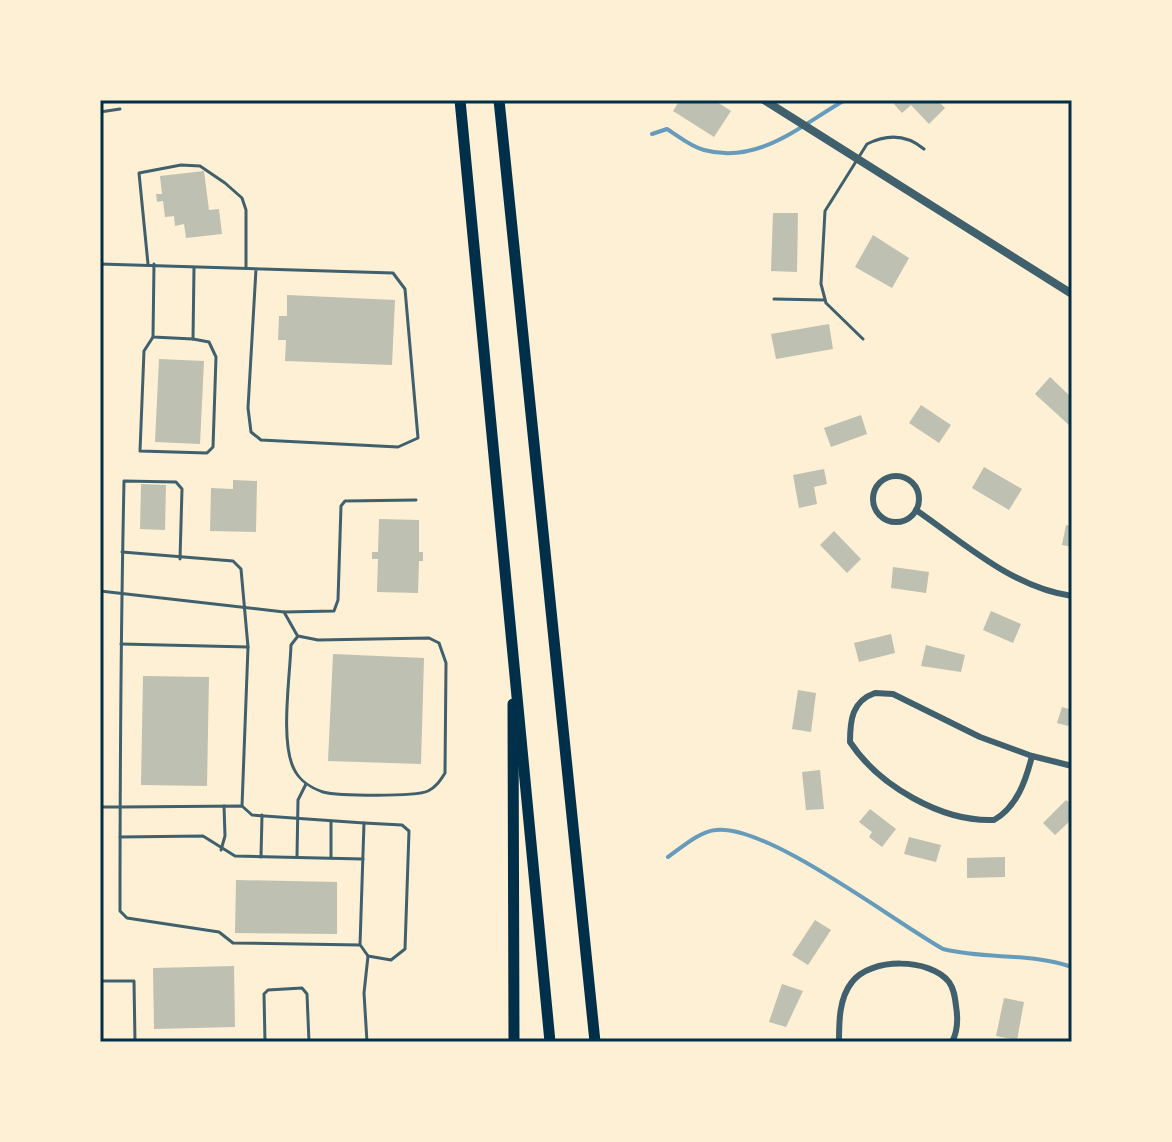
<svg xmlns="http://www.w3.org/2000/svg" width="1172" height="1142" viewBox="0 0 1172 1142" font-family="Jost,sans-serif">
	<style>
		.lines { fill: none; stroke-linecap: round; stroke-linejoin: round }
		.stream { stroke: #669bbc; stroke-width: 4 }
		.building { fill: #bec0b2 }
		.service { stroke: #3f606c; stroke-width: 3 }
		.minor { stroke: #3f606c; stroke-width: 6 }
		.tertiary { stroke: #3f606c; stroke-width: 8 }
		.motorway { stroke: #003049; stroke-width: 11 }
		.neatline { fill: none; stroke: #003049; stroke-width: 3 }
	</style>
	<rect width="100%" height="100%" fill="#fdf0d5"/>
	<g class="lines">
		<g class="stream">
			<path d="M652 134 667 129C678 136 691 147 704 150 759 165 801 125 845 100"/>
			<path d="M668 857C681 848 700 831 716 830 767 824 893 921 943 949 987 960 1028 952 1072 967"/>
		</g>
	</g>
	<g class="building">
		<polygon points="680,100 714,100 731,111 714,137 673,111"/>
		<polygon points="898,100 937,100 945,108 929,124 911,105 902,113 894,104"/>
		<polygon points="204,171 209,210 219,209 222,234 186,238 184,224 175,226 174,216 165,217 163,201 157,202 156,194 162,194 160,176"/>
		<polygon points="773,213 798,213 797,272 771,271"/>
		<polygon points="873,235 909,258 892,288 855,267"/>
		<polygon points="287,295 395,300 392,365 285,361 286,340 278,340 279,316 287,316"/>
		<polygon points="829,324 833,349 776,359 771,334"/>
		<polygon points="159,359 204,361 200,444 155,442"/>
		<polygon points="1050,377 1072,398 1070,426 1035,394"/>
		<polygon points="921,405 951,425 939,443 909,423"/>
		<polygon points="861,415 867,434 831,447 824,428"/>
		<polygon points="984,467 1022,489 1009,510 972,488"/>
		<polygon points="824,469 827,484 814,487 817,504 799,508 793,475"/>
		<polygon points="233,480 257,481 256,532 210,531 211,488 233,489"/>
		<polygon points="141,484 166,485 165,530 140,529"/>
		<polygon points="379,519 419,520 419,552 423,552 423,561 419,561 418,593 377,592 378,559 372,559 372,552 378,552"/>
		<polygon points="1066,525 1072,526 1072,547 1062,545"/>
		<polygon points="834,531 861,559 847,573 820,545"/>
		<polygon points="893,567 929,572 926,593 891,588"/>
		<polygon points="991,611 1021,624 1013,643 983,630"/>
		<polygon points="891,634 895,653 859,662 854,643"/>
		<polygon points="926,645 965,655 961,672 921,666"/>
		<polygon points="333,654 424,658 421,764 328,761"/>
		<polygon points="143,676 209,677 207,786 141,785"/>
		<polygon points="798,690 816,693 811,732 792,729"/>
		<polygon points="1062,707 1072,710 1072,727 1057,723"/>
		<polygon points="820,770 824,809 806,810 802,772"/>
		<polygon points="1066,800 1072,805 1072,819 1055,835 1043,823"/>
		<polygon points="870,809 896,829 882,847 869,837 872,832 859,822"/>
		<polygon points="909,837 941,845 936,862 904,854"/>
		<polygon points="1005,857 1005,877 967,878 967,858"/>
		<polygon points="236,880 337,882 337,934 235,933"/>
		<polygon points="815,920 831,930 808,965 792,955"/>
		<polygon points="234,966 235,1027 154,1029 153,968"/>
		<polygon points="782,984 803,991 786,1027 769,1022"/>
		<polygon points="1004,998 1024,1002 1017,1040 996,1036"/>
	</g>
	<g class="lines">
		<g class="service">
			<polyline points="100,112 120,109"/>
			<polyline points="100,264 393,273 405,289 418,438 398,447 261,440 251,432 248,408 256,269"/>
			<polyline points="148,264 139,173 181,165 200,166 225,183 242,198 246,210 246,267"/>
			<polyline points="154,264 153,337 193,339 194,268"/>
			<polyline points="774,299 824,300"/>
			<polyline points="153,337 144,351 140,451 207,453 213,447 216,357 209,342 193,339"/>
			<path d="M863 339 826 303 821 284 825 211 867 144C887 134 906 134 924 149"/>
			<polyline points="122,552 233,561 241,569 248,647 242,806"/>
			<polyline points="100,591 284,612 297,635"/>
			<polyline points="284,612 334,611 338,600 341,506 345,501 416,500"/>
			<path d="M298 636 318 640 429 638 439 643 446 663 445 773C440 781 436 787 428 791 415 797 338 796 323 792 311 788 299 780 294 769 280 742 290 677 291 645Z"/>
			<polyline points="121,644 248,647"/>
			<path d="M100 807H120L242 806 252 815 364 823 360 945 233 943 219 932 127 918 120 911C120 767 121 624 124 481L176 482 182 489 180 559"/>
			<polyline points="120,837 203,836 235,856 363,859"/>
			<polyline points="221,850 225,836 224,806"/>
			<polyline points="261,857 262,815"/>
			<polyline points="297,857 298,800 306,784"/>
			<polyline points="331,858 331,822"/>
			<polyline points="361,946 368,956 391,960 405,949 409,831 402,825 364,823"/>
			<polyline points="100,981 134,981 135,1042"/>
			<polyline points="265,1042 264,994 268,990 302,988 307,994 309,1042"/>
			<polyline points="367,1042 364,993 368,956"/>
		</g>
		<g class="minor">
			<circle cx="896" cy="499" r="23"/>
			<path d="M916 510C964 543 1013 588 1072 596"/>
			<path d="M875 693 893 694 980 737 1032 756C1026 780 1017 807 994 820 942 822 879 786 850 742 850 720 852 701 875 693Z"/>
			<polyline points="1032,756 1072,766"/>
			<path d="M839 1042C839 1022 839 998 852 982 871 957 930 958 949 982 954 989 955 997 956 1006 958 1018 958 1031 952 1042"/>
		</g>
		<polyline class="tertiary" points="764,100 1072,294"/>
		<g class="motorway">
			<polyline points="460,100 550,1042"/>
			<polyline points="499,100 595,1042"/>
			<polyline points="513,704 514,1042"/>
		</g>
	</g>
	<rect width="1172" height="1142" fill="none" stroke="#fdf0d5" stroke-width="204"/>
	<rect x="102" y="102" width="968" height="938" class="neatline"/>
</svg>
